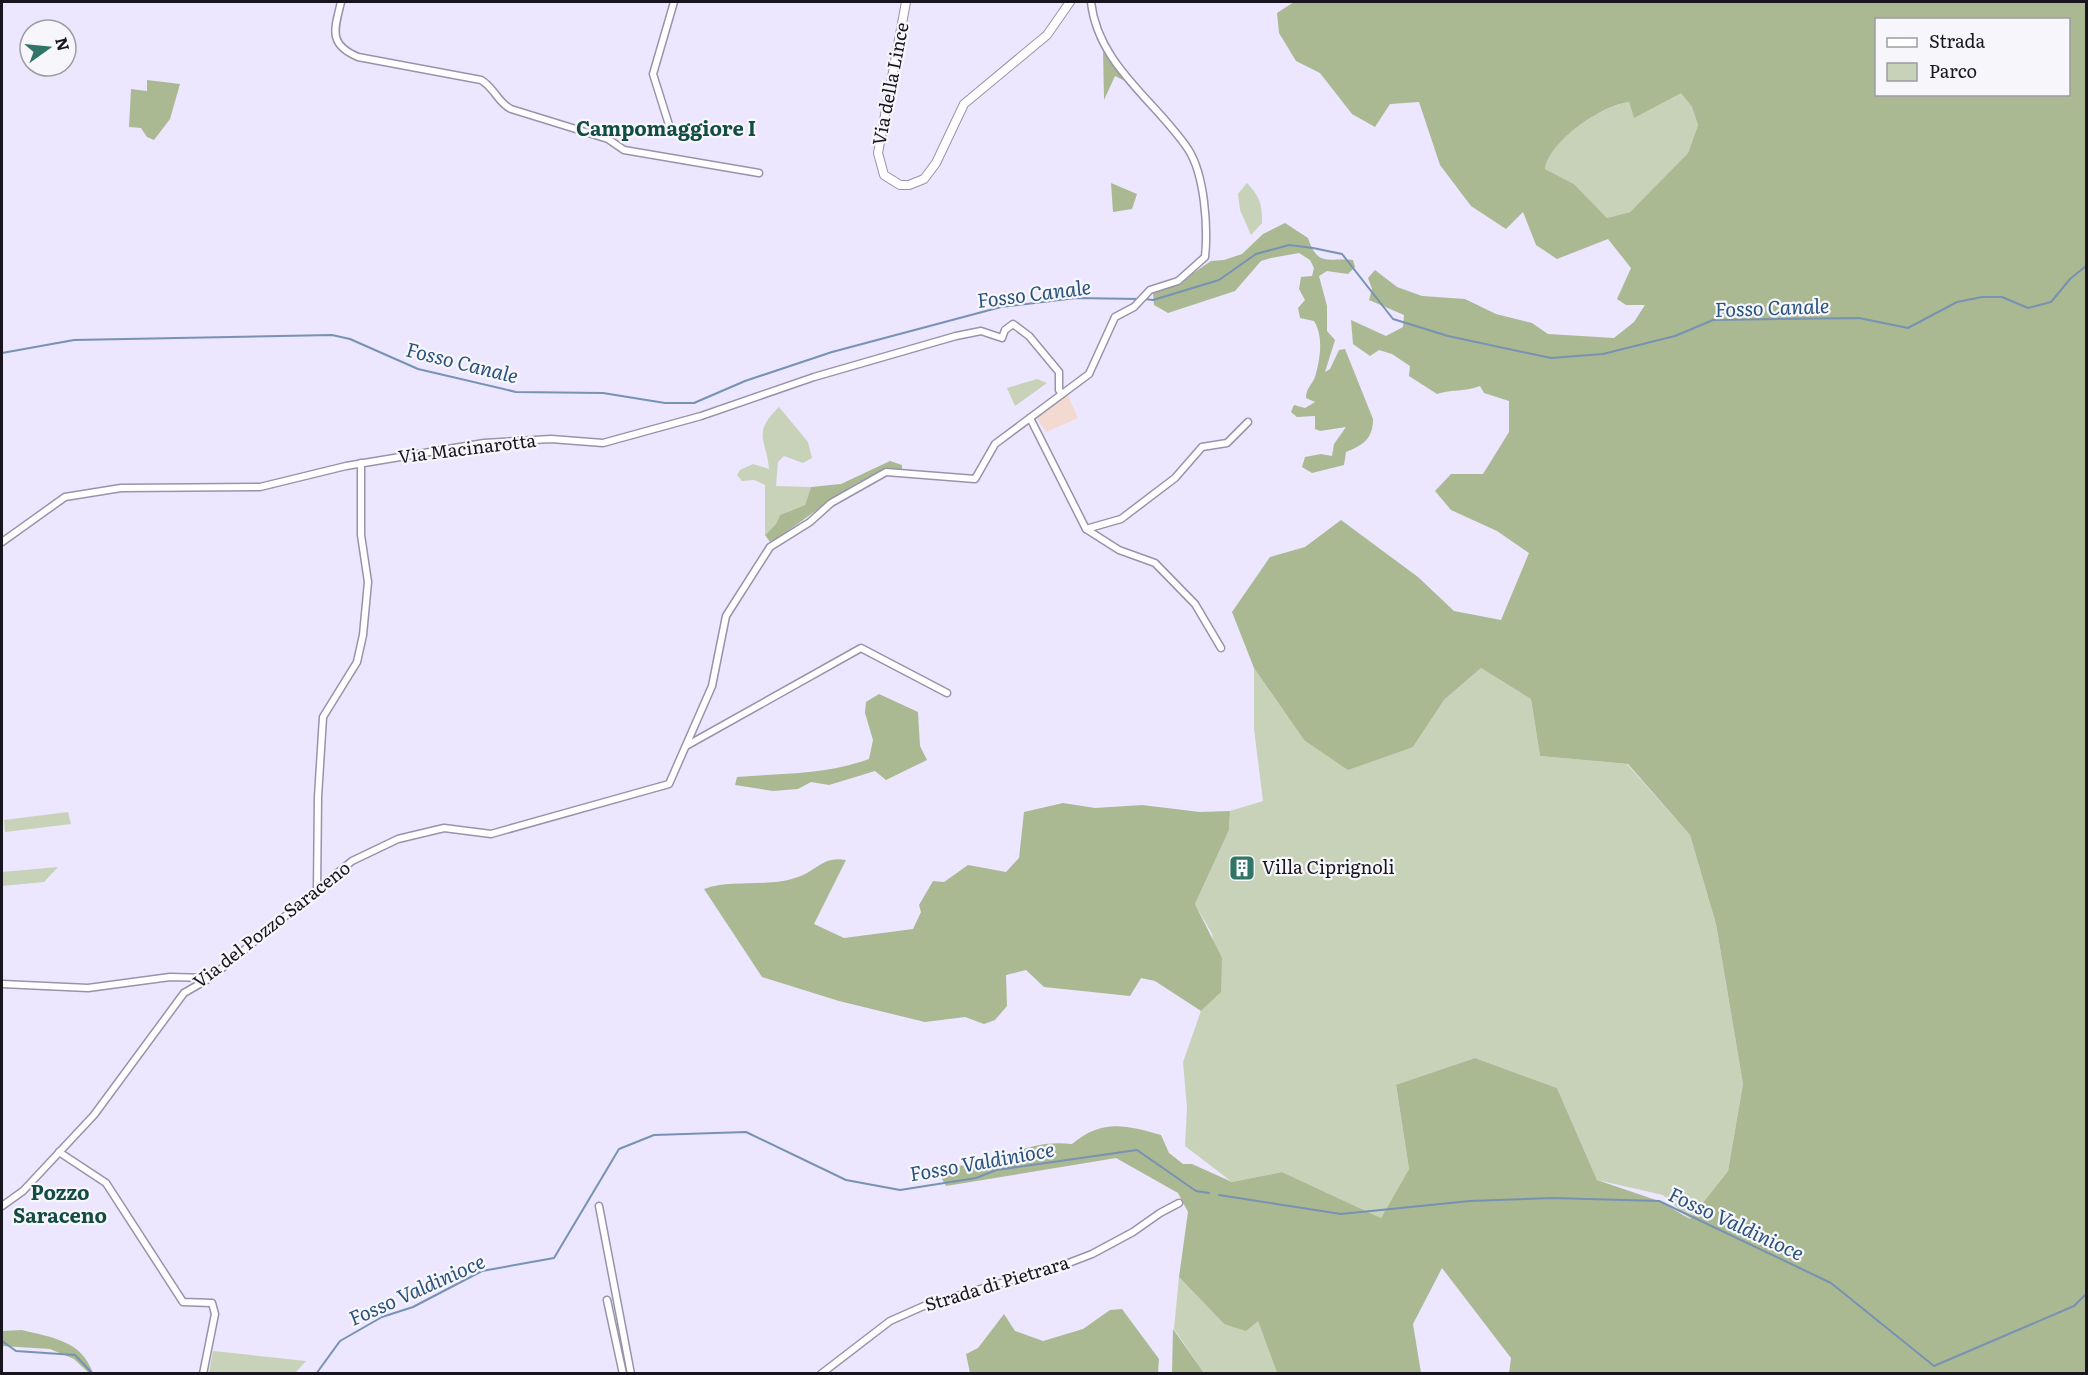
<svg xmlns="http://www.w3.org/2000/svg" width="2088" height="1375" viewBox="0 0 2088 1375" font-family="Literata,serif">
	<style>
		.education { fill: #f2dad1 }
		.green { fill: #c8d2b8 }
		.forest { fill: #aab992; fill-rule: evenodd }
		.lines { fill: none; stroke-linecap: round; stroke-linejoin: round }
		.stream { stroke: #7792b2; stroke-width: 2 }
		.minor-casing { stroke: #9993aa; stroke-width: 9 }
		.tertiary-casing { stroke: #9993aa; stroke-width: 10 }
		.minor { stroke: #fff; stroke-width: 6 }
		.tertiary { stroke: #fff; stroke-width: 8 }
		.labels { text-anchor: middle; stroke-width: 4.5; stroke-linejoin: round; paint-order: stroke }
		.street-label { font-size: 18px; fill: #18151e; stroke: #f7f6fb }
		.poi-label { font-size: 18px; fill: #18151e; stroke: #f7f6fb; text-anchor: start }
		.neighbourhood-label { font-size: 20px; font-weight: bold; fill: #124c42; stroke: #f7f6fb }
		.water-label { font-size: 20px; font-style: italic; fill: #29527e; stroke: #f7f6fb }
	</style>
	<rect width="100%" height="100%" fill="#ece6ff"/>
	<polygon class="education" points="1067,393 1078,418 1046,432 1036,417"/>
	<g class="green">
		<path d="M1681 92 1692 107 1698 125 1688 153 1630 212 1607 218 1574 184 1545 169C1549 140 1602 106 1629 102L1634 117Z"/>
		<path d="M1247 183C1260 197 1262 204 1262 223L1251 235 1240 210 1238 194Z"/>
		<polygon points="1037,379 1047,383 1015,406 1007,388"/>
		<path d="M779 407 808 442 812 458 803 463 784 456 778 462 776 486 811 487 805 505 780 515 776 524 765 535V485L754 480 742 481 737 475 740 470 753 464 769 469C767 440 751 434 779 407Z"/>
		<polygon points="1254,668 1304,740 1413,747 1444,700 1481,668 1531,699 1540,756 1627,764 1690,835 1716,924 1743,1084 1728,1171 1690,1219 1663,1195 1597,1180 1557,1088 1475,1058 1396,1086 1409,1169 1381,1218 1282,1172 1232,1182 1185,1146 1187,1108 1183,1062 1201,1011 1221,991 1212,934 1195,904 1229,830 1230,811 1263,801 1254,729"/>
		<polygon points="68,812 71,824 5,832 4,820"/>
		<polygon points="58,867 44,882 2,886 2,872"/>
		<polygon points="1179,1277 1224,1324 1258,1321 1277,1373 1204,1373 1174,1329"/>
		<polygon points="213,1351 306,1361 295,1373 209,1373"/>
	</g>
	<g class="forest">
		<path d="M1294 2H2086V1373H1509L1511 1358 1442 1268 1413 1324 1421 1373H1277L1258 1321 1246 1331 1224 1324 1179 1277 1188 1212 1178 1193 1116 1158 946 1186 942 1179C954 1162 971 1165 989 1160 1018 1151 1041 1140 1072 1144 1102 1119 1125 1125 1161 1135L1169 1153 1183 1164H1192L1232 1182 1282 1172 1381 1218 1409 1169 1396 1085 1475 1058 1557 1088 1597 1180 1659 1201 1690 1219 1728 1171 1743 1084 1716 924 1690 835 1628 764 1540 756 1531 699 1481 668 1444 700 1413 747 1348 770 1304 740 1254 668 1232 612 1270 557 1305 547 1341 520 1418 577 1454 611 1501 620 1529 553 1497 531 1451 510 1435 491 1451 474H1483L1509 432V401L1484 393 1480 386C1466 392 1452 389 1437 394L1409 376 1410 366 1392 354 1379 350 1370 356 1353 344 1351 320 1386 336 1403 327 1404 315 1369 300 1372 289 1368 278 1375 270 1397 287 1422 296 1465 299 1496 314 1532 323 1548 334 1614 338 1634 322 1645 305H1626L1617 299 1631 268 1608 239 1557 259 1536 245 1523 212 1506 229 1471 206 1440 165 1419 102 1390 104 1375 127 1352 114 1320 73 1296 61 1279 33 1277 13ZM1876 20H2068V94H1876ZM1681 93 1692 107 1698 125 1688 153 1630 212 1607 218 1574 184 1545 169C1549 141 1602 105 1629 102L1634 118Z"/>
		<polygon points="1103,49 1125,81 1115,76 1104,100"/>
		<polygon points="147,80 180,84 170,119 154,140 147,137 141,128 129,127 131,89 147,91"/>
		<polygon points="1111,183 1137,194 1132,209 1113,212"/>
		<path d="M1285 223 1308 238C1318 268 1328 257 1353 260L1355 267 1348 274 1327 271 1319 276 1327 306V331L1335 340 1325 372 1330 369 1339 350 1345 349 1373 419C1373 439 1363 445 1346 452L1344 465 1312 473 1302 467 1305 457 1321 454 1332 456 1334 444 1346 427 1320 431 1315 429V416L1297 417 1291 412 1294 405 1305 408 1315 402 1306 398C1306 388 1312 385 1315 377 1320 360 1324 337 1314 321L1300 318 1298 308 1305 300 1299 289 1301 277 1312 276 1314 268 1310 260 1299 253 1271 258 1261 261 1235 291 1168 313 1154 305 1153 292 1183 280 1211 261 1224 260 1242 254 1263 234Z"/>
		<path d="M890 461 902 465V469C859 469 808 521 770 542L765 535 776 524 780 515 805 505 811 487 841 484Z"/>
		<path d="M879 694 918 712 920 746 927 760 886 780 875 771 829 785 811 782 798 789 773 791 735 785 737 777C784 773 824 775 869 759L873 740 865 713 866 702Z"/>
		<path d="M1063 803 1095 808 1142 805 1200 812 1230 811 1229 830 1195 904 1222 958 1221 992 1201 1011 1155 981 1141 978 1130 996 1044 987 1026 970 1006 975 1007 1006 995 1020 984 1024 965 1017 925 1022 839 1001 762 977 704 889C735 878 772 889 803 875 818 868 825 856 846 860L814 924 844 938 913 929 921 912 919 905 933 881 944 882 968 865 1006 872 1019 858 1024 812Z"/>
		<polygon points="1122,1309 1159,1359 1158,1373 970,1373 966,1354 978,1348 1004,1314 1015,1331 1043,1341 1083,1329 1110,1310"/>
		<polygon points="1173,1329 1204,1373 1172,1373"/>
		<path d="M22 1330C53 1338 81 1340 93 1373H89L74 1359 50 1349 2 1346V1331Z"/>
	</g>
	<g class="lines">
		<g class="stream">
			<polyline points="1144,299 1153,300 1219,280 1256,254 1289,245 1313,248 1342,254 1393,319 1448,336 1551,358 1603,354 1675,336 1713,320 1859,318 1908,328 1957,302 1982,297 2002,297 2028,308 2051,302 2070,279 2086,266"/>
			<polyline points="2,353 74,340 332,335 350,339 418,369 516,392 603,393 665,403 694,403 745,381 832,352 1001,307 1076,298 1139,299"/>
			<polyline points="1219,1195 1341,1214 1470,1201 1553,1198 1659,1201 1831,1283 1934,1366 2074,1306 2086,1294"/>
			<polyline points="2,1341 16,1351 75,1355 93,1374"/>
			<polyline points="316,1374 340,1341 382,1317 413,1307 482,1271 554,1258 619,1149 654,1135 746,1132 846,1180 900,1190 976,1178 996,1170 1137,1150 1196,1191 1209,1193"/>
		</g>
		<defs>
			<g id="minor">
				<path d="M341 2C335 28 327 44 358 57L481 80C494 87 498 103 511 109L608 139 624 150 759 173"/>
				<polyline points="674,2 653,74 670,128 684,132"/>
				<polyline points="1030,418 1086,529 1119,550 1155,563 1195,604 1221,648"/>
				<polyline points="1086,529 1121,519 1175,478 1202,447 1227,443 1248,422"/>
				<polyline points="2,542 65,497 121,488 260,487 346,466 484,443 551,439 603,443 701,416 814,377 956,336 981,331 1002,338 1005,330 1013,324 1029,336 1059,372 1059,390 1062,394"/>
				<polyline points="686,746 861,648 947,693"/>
				<polyline points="317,891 318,797 323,717 357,662 363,635 368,582 361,535 361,463"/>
				<polyline points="2,984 88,988 170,977 210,978"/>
				<polyline points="59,1152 106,1183 183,1302 212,1303 215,1314 203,1374"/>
				<path d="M2 1206 23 1191 94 1115 184 993 210 978 352 861 398 839 444 828 491 834 669 784 712 686 726 616 770 547 810 522 831 503 886 472 975 479 995 444 1089 374 1115 317 1134 307 1150 290 1178 281 1205 257C1208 228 1205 175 1188 149 1155 100 1098 65 1091 2"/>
				<polyline points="599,1206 631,1374"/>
				<polyline points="607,1300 623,1374"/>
				<polyline points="821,1374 890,1321 926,1305 1066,1264 1092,1254 1133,1232 1160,1213 1179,1203"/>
			</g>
			<polyline id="tertiary" points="906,2 878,153 884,175 900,185 909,185 924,179 936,163 964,104 1047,35 1070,2"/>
		</defs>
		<use href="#minor" class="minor-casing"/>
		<use href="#tertiary" class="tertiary-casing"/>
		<use href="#minor" class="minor"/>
		<use href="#tertiary" class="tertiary"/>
	</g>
	<defs>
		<symbol id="building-square" viewBox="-11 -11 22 22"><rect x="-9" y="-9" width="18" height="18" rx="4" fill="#307568" stroke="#f7f6fb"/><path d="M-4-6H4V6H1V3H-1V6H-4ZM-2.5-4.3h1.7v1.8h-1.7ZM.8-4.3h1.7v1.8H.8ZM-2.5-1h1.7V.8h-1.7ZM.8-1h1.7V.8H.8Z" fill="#fff"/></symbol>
	</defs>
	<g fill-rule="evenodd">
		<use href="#building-square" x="1227" y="853" width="30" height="30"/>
	</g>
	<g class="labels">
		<g class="street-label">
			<text transform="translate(891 84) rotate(-79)" y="6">Via della Lince</text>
			<text transform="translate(467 449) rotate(-7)" y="6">Via Macinarotta</text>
			<text transform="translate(272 925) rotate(-38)" y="6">Via del Pozzo Saraceno</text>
			<text transform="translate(997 1284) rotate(-17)" y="6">Strada di Pietrara</text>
		</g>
		<g class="poi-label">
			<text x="1262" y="874">Villa Ciprignoli</text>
		</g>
		<g class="neighbourhood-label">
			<text x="666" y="136">Campomaggiore I</text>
			<text x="60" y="1200">Pozzo<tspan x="60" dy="23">Saraceno</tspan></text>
		</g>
		<g class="water-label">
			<text transform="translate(1034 294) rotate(-7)" y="7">Fosso Canale</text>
			<text transform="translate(1772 308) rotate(-2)" y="7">Fosso Canale</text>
			<text transform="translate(462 363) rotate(14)" y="7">Fosso Canale</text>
			<text transform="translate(982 1162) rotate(-10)" y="7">Fosso Valdinioce</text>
			<text transform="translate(1736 1224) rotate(25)" y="7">Fosso Valdinioce</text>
			<text transform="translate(417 1290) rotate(-24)" y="7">Fosso Valdinioce</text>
		</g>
	</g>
	<rect width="2088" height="1375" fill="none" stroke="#18151e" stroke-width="6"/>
	<rect x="1875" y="18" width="195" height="78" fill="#f7f6fb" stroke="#9e9ca3" stroke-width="1.5"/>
	<rect x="1887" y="38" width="30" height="9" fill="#ffffff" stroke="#9e9ca3" stroke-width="1.5"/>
	<text x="1929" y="48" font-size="18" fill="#18151e">Strada</text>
	<rect x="1887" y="63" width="30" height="18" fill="#c8d2b8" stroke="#9e9ca3" stroke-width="1.5"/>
	<text x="1929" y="78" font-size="18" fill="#18151e">Parco</text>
	<g transform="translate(48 48) rotate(75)"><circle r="28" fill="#f7f6fb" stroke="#9e9ca3" stroke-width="1.5"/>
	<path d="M0-4.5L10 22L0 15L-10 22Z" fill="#307568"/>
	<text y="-9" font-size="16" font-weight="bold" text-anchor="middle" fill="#18151e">N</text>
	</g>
</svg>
